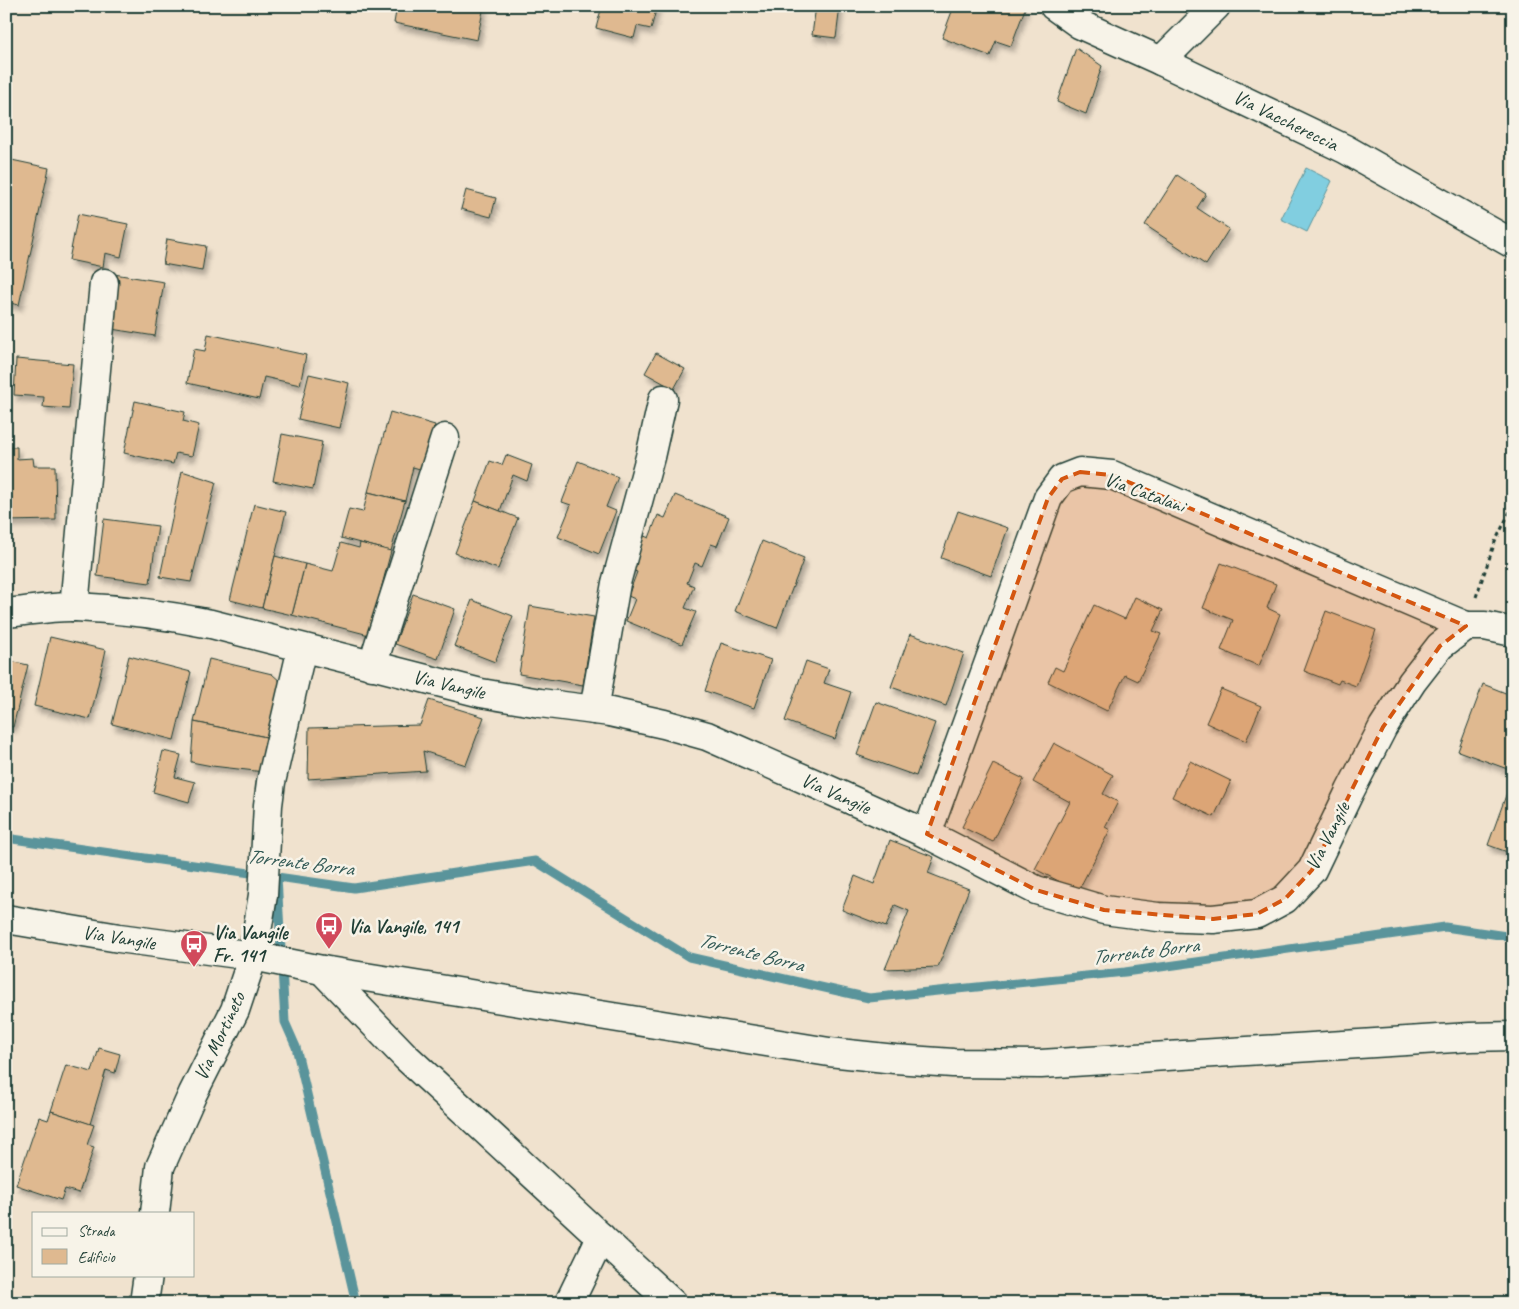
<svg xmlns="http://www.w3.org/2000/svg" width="1519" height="1309" viewBox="0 0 1519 1309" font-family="Caveat,sans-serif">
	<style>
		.water { fill: #81cee0; stroke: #5a949b }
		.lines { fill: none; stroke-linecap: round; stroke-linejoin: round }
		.stream { stroke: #5a949b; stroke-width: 9 }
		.building { fill: #dfb990; stroke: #1f3d34; filter: url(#shadow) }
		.minor-casing { stroke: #1f3d34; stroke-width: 31 }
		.path { stroke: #1f3d34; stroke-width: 3; stroke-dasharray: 4 4; stroke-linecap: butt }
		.minor { stroke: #f7f3e8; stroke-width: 28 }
		.marked { fill: #d45610; fill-opacity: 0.2; stroke: #d45610; stroke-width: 4; stroke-dasharray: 10 6; stroke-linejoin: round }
		.labels { text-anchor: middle; stroke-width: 5; stroke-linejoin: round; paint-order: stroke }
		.street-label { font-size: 20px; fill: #1f3d34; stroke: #f7f3e8 }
		.poi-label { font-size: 20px; font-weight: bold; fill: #1f3d34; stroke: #f7f3e8; text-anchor: start }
		.water-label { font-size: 21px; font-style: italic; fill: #335a56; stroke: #f7f3e8 }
	</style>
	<defs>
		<filter id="shadow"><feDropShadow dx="3" dy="5.5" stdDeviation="2.5" flood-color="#0004"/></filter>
	</defs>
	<rect width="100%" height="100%" fill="#f0e2ce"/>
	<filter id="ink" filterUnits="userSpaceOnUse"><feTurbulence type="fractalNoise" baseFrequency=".02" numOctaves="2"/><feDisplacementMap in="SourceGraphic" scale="10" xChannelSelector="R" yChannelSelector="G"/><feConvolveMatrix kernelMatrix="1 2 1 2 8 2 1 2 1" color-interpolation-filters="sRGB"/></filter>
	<g filter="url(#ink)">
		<polygon class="water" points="1306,168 1332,181 1307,232 1281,219"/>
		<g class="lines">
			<g class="stream">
				<polyline points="6,838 354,888 535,861 689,957 869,998 1125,972 1445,927 1513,937"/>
				<polyline points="277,877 285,1022 296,1047 356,1303"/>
			</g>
		</g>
		<g class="building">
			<polygon points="397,6 484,6 477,40 394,23"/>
			<polygon points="602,6 657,6 651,29 637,26 634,38 596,28"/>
			<polygon points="816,6 840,6 836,38 812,35"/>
			<polygon points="954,6 1026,6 1011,46 996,41 990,56 942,38"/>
			<polygon points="1076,48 1102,66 1086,114 1057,102"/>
			<polygon points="7,159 49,168 19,305 6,302"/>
			<polygon points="1177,175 1206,194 1197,208 1229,229 1206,265 1145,225"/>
			<polygon points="466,190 496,198 491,217 461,209"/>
			<polygon points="78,214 128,224 121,257 105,253 103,267 69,260"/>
			<polygon points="167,239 206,246 202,271 163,264"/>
			<polygon points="114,274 164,282 155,336 105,328"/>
			<polygon points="208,334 306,355 300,385 264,377 259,399 187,383 194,349 205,351"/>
			<polygon points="656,353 685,369 674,389 645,373"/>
			<polygon points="16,359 73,364 69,409 43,407 44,397 14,395"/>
			<polygon points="309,374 349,383 339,428 298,419"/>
			<polygon points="135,401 185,412 183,421 199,425 192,456 176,453 173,464 124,453"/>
			<polygon points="390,412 435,425 423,470 413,467 405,501 368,492"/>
			<polygon points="282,434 322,442 313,489 273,481"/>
			<polygon points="6,447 17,447 17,459 33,458 34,466 55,466 56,520 6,521"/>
			<polygon points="506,455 532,465 527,481 513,475 500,511 475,501 490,461 502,465"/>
			<polygon points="578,461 618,477 606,507 616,511 599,554 558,537 571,505 562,502"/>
			<polygon points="182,471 216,482 191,582 160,577"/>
			<polygon points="368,492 405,501 391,551 341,538 349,509 363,512"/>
			<polygon points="675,495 729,517 717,546 711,544 702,566 695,563 687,583 694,586 685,608 696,612 682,644 626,621 635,599 628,596 637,572 629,569 642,535 649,538 658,515 665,518"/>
			<polygon points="475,501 518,518 498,569 455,553"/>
			<polygon points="254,504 286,512 262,608 230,600"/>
			<polygon points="958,511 1008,528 991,576 941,558"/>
			<polygon points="104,519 158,526 150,583 97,576"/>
			<polygon points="762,541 804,558 777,628 735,611"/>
			<polygon points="341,543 359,548 360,543 391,551 369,635 292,615 305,564 333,571"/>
			<polygon points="275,556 305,564 292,615 262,608"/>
			<polygon points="1221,563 1276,584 1267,608 1280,614 1259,666 1221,650 1233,620 1203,608"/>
			<polygon points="413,594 455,609 438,659 395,644"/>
			<polygon points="1135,597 1163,610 1153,631 1161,634 1138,681 1125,675 1107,711 1048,682 1055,667 1063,671 1094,605 1125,619"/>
			<polygon points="472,600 513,616 495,662 454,646"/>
			<polygon points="530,606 594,617 583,685 519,674"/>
			<polygon points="1326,611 1376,630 1356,686 1340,680 1338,684 1304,671"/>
			<polygon points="910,634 964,653 946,706 891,687"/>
			<polygon points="50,637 106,650 90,719 34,706"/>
			<polygon points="721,643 771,660 754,708 705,691"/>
			<polygon points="129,656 191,672 174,740 112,724"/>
			<polygon points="209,659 272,674 282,683 271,738 194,722"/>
			<polygon points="6,660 28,665 13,727 6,725"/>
			<polygon points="806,661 829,669 824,683 851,692 835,739 785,721"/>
			<polygon points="1483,684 1513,696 1513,771 1458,751"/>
			<polygon points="1221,689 1261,706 1246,741 1206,723"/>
			<polygon points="429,700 484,717 466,765 423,751 426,771 308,779 309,728 420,725"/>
			<polygon points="876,702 935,723 916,776 857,755"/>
			<polygon points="194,722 271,738 264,772 212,766 191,762"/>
			<polygon points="1054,743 1113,775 1103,794 1118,802 1105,827 1110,830 1078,891 1035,869 1070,802 1033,782"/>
			<polygon points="163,751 181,755 175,777 195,782 189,802 153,792"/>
			<polygon points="1190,761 1231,781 1214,817 1172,797"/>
			<polygon points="993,764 1024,779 993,842 962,827"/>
			<polygon points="1513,776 1513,854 1488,845"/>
			<polygon points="890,840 934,857 928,873 969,889 938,967 885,969 909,911 895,905 886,927 842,910 855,876 874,884"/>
			<polygon points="99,1048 120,1054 115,1073 106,1070 90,1124 51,1111 66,1065 92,1072"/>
			<polygon points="51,1111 94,1125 87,1145 94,1147 79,1193 65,1189 61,1200 16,1185 39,1117 48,1120"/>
		</g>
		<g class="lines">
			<defs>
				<g id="minor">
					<polyline points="1054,6 1079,24 1161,61 1345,149 1513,244"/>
					<polyline points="1161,61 1216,6"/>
					<polyline points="74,607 104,283"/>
					<path d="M6 613C29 611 53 606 76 607 121 609 167 615 211 624L481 693 540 703 610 712 664 724 707 736 818 785 927 834 1036 890 1104 910 1158 917 1213 919 1257 914 1285 899 1312 870 1350 791 1383 727 1412 682 1440 646 1466 626H1485L1513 632"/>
					<polyline points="372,666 445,438"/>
					<polyline points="594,710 616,583 650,457 663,399"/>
					<polyline points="927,834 1048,498 1062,479 1080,472 1112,475 1466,626"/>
					<polyline points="6,919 119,938 253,956 322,970 829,1052 895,1059 953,1063 1041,1064 1470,1037 1513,1036"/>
					<polyline points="322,970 406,1057 672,1303"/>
					<polyline points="155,1213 160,1167 193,1093 235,1010 253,956 263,895 268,805 271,782 302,648"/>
					<polyline points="144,1303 148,1275"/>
					<polyline points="569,1303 601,1237"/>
				</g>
			</defs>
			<use href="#minor" class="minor-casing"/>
			<polyline class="path" points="1476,597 1495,542 1513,505"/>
			<use href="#minor" class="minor"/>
		</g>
	</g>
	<path class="marked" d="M1080 472 1112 475 1466 626 1440 646 1383 727 1312 870 1285 899 1257 914 1213 919 1104 910 1036 890 927 834 1048 498 1062 479Z"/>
	<defs>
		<symbol id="bus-pin" viewBox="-11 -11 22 30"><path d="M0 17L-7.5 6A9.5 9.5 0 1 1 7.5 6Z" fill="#d1495b" stroke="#f7f3e8"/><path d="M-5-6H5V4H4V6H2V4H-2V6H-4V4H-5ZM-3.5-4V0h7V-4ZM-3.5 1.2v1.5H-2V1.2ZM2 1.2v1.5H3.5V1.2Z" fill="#fff"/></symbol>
	</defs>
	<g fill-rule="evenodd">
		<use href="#bus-pin" x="313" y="910" width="32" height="43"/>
		<use href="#bus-pin" x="178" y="928" width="32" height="43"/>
	</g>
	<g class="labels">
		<g class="street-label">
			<text transform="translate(1286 120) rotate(26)" y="7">Via Vacchereccia</text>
			<text transform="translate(1145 492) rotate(20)" y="7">Via Catalani</text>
			<text transform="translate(449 684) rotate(13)" y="7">Via Vangile</text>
			<text transform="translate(836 793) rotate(24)" y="7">Via Vangile</text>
			<text transform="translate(1327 836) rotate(-63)" y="7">Via Vangile</text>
			<text transform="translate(119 937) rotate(9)" y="7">Via Vangile</text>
			<text transform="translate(219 1036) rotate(-65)" y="7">Via Mortineto</text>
		</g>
		<g class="poi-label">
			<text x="348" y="933">Via Vangile, 141</text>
			<text x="213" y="939">Via Vangile<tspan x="213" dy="23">Fr. 141</tspan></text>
		</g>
		<g class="water-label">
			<text transform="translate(300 862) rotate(7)" y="7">Torrente Borra</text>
			<text transform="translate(1145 951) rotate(-7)" y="7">Torrente Borra</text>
			<text transform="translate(751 952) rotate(14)" y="7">Torrente Borra</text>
		</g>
	</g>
	<rect width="1519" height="1309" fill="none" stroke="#f7f3e8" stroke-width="25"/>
	<rect x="12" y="12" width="1494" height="1284" fill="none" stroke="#1f3d34" stroke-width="2" filter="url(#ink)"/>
	<rect x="32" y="1212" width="162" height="65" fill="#f7f3e8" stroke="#a1aaa0"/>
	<rect x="42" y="1228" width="25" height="8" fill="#f7f3e8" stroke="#a1aaa0"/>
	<text x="78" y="1236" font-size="15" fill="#1f3d34">Strada</text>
	<rect x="42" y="1249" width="25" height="15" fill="#dfb990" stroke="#a1aaa0"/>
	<text x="78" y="1262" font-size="15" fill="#1f3d34">Edificio</text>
</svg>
